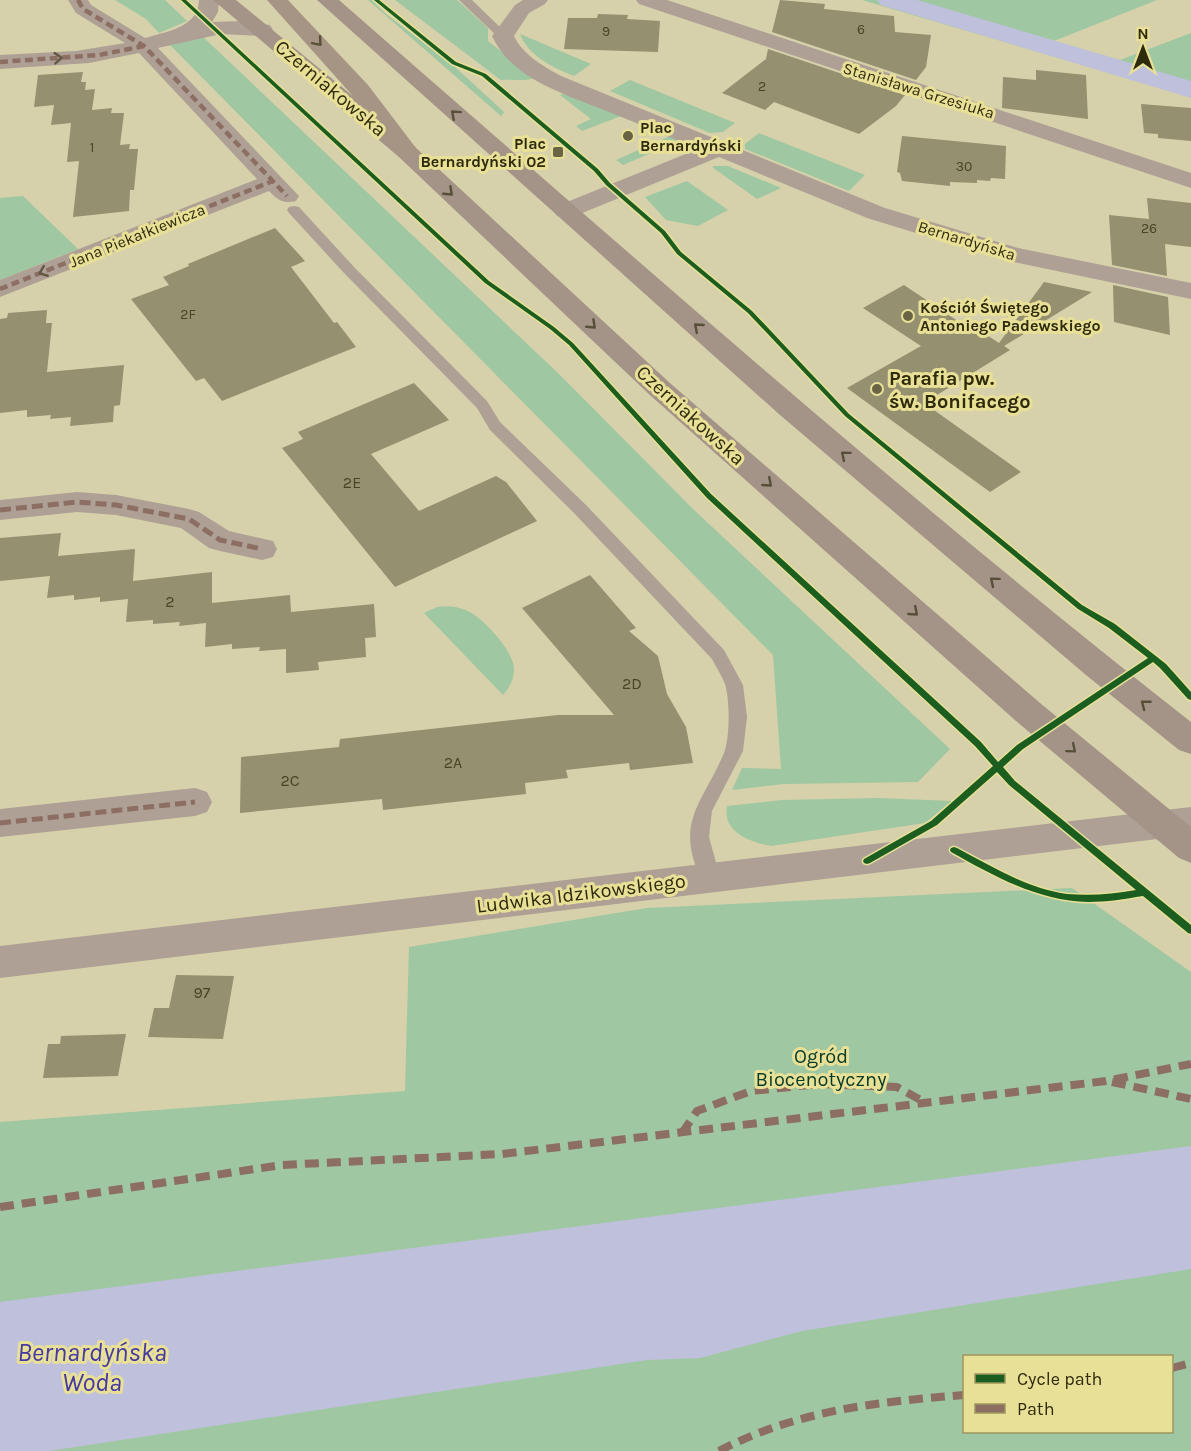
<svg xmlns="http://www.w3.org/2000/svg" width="1191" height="1451" viewBox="0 0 1191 1451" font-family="Karla,sans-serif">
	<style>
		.green { fill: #9fc7a1; fill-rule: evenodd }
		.water { fill: #bfc0dc }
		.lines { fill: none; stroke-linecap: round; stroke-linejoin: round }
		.canal { fill: #bfc0dc; fill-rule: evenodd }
		.building { fill: #949070 }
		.service { fill: #aea095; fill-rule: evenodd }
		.minor { fill: #aea095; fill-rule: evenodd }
		.tertiary { fill: #aea095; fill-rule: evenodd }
		.secondary { fill: #a49488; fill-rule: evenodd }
		.primary { fill: #a69585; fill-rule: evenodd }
		.quiet-far2 { stroke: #8d6e63; stroke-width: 4.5; stroke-dasharray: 8 4.5; stroke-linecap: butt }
		.quiet-far1 { stroke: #8d6e63; stroke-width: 5; stroke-dasharray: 11 5; stroke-linecap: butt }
		.quiet { stroke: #8d6e63; stroke-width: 8; stroke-dasharray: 14 8; stroke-linecap: butt }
		.cycleway-casing { stroke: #e9e097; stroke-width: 3 }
		.cycleway { fill: #1b5e20; fill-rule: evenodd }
		.oneway { stroke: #584f36 }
		.oneway2 { stroke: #615943 }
		.oneway3 { stroke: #574f37 }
		.poi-dot { fill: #696443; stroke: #e9e097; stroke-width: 2 }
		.labels { text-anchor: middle; stroke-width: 6; stroke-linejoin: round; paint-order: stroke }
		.far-number-label { font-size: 14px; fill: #484425 }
		.far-street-label { font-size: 16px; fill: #2e2a0c; stroke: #e9e097 }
		.far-poi-label { font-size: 16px; font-weight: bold; fill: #2e2a0c; stroke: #e9e097; text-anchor: start }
		.number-label { font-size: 16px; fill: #484425 }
		.street-label { font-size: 20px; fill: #2e2a0c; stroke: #e9e097 }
		.poi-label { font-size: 20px; font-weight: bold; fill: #2e2a0c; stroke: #e9e097; text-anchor: start }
		.park-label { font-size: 20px; fill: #053b27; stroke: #e9e097 }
		.near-water-label { font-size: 26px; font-style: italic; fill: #4438a2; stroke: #e9e097 }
	</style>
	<rect width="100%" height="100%" fill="#d6d1aa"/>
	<g class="green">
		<polygon points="115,0 165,0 187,21 159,33 146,19"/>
		<polygon points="368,0 372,0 386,14 453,65 504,112 501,116"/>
		<path d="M395 0H457L488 28V41L535 78C523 82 514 79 501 80Z"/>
		<polygon points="862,0 1157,0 1054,41 1120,60 1191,33 1191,97"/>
		<path d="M520 34 591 64 574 76C554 68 528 56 520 34Z"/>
		<polygon points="201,35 559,374 694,510 950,749 918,782 784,784 732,790 742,768 781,769 773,655 170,45"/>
		<polygon points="630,80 735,123 723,132 710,133 610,91"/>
		<polygon points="566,93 621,116 582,131 576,126 591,119 560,95"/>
		<polygon points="759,133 865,175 849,191 745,149 745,144"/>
		<polygon points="670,136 681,140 623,165 616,160"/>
		<polygon points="715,166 728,166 781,188 757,199 712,167"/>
		<polygon points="687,181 728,210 698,226 666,220 645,197"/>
		<polygon points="23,196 78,249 0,280 0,198"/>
		<path d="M437 607C448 605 463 607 473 614 487 623 515 653 514 670 514 680 509 688 503 695L424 613Z"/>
		<path d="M878 798 952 801 925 823 771 846C750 842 722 832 727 806L782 800Z"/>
		<path d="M1072 888 1191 972V1451H0V1122L405 1091 409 947 647 908ZM964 1356H1172V1432H964Z"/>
	</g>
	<polygon class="water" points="1191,1146 1191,1269 802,1331 700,1358 647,1360 49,1451 0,1451 0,1302"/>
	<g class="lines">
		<polygon class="canal" points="877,0 917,0 1191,81 1191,98 881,5"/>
	</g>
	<g class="building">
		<polygon points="780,0 825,4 824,9 894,16 895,32 931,35 926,67 916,80 772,32"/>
		<polygon points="598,14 628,15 627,19 660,21 658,52 564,49 568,18 597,18"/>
		<polygon points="768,49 905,95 896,106 859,134 774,102 765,110 722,93 766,59"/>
		<polygon points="1036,70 1086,75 1088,119 1002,108 1003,77 1036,80"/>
		<polygon points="83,72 81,82 86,82 85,90 95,89 92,110 112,108 111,113 124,113 120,145 130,144 129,149 138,149 134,190 130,190 129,211 73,217 79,161 67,162 71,123 51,125 54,105 34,107 38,75"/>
		<polygon points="1141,104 1191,108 1191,141 1158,138 1158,134 1144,133"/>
		<polygon points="902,136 1006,146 1005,179 991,178 990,181 977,180 977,183 950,182 950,186 902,181 900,173 897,172"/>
		<polygon points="1147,198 1191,203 1191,247 1165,244 1167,276 1112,265 1109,215 1149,219"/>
		<polygon points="275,228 305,261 291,267 334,323 337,322 356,347 222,401 204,378 196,381 131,299 169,285 163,277 189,266 188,264"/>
		<polygon points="1044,282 1092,292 1004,346 1010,350 924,403 1021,472 990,492 847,388 921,346 863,308 895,290 904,285 974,332 978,329 999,343"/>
		<polygon points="1113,285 1168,297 1170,335 1114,322"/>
		<polygon points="47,310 46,323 52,323 47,372 124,365 120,405 114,406 113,422 70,426 71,417 50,419 51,415 27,417 27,410 0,413 0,319 7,318 8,313"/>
		<polygon points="414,383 449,420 371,454 419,511 496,476 506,482 537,521 395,587 282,448 303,439 298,432"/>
		<polygon points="61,533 58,556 135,549 133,581 212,572 212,603 290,595 291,612 374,604 376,637 365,638 366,657 318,662 319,670 286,673 286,649 259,651 260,647 232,649 232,644 205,647 206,623 179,626 180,622 153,624 153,620 126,622 128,599 100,602 100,597 74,600 74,595 47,598 50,576 0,581 0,538"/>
		<polygon points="590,575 636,628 629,631 658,656 667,694 686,727 693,763 630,770 629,763 566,770 568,778 525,783 526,794 383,810 382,799 240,813 241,757 339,747 340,739 558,715 614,715 522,608"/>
		<polygon points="176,975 234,976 223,1039 148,1037 154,1008 169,1008"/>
		<polygon points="126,1034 118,1076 43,1078 48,1044 60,1044 61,1036"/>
	</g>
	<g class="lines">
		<g class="service">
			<polygon points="459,0 472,0 507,34 507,38 499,38"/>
			<path d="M294 206 299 207 354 267 487 401 500 422 586 505 724 650 743 685 747 717 743 751 712 811 709 837 720 877 717 883 710 885 703 883C673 822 702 805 724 753 730 737 730 700 725 684 722 676 716 667 712 659L574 513 490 430 477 408 344 273 289 213 287 210 289 207Z"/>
		</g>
		<g class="minor">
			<path d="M68 0H88L91 5 145 38C166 32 199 27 199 0H219L218 12 212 22 241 21 270 25 273 30 270 35 262 36 221 34 158 48 299 196 296 201C282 204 278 200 269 191L0 297V280L257 179 139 53 89 63 0 69V55L76 51 125 43 76 13Z"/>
			<path d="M523 0H548L545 4 529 13 514 36C523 55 543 66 561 76L885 208 1018 248 1191 283V299L1004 260 867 218 719 157 575 216 566 218 557 216 554 211 557 206 698 149C668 136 639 124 609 112 568 95 512 80 492 36L515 5Z"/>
			<polygon points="636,0 667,0 1191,173 1191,188 639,4"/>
			<polygon points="77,492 116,495 189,509 199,512 229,531 273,541 277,549 273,557 262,560 220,551 209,548 181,528 116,515 77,512 0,520 0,500"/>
			<polygon points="195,788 207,792 212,802 207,812 195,816 0,837 0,809"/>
		</g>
		<polygon class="tertiary" points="1191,807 1191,835 0,978 0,946"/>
		<g class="secondary">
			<polygon points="213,0 236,0 415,147 671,384 1040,703 1191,827 1191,863 1179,858 1016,721 651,396 399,157"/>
			<path d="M317 0H339C620 245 898 492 1191 722V754L1179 750 1086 675 780 415Z"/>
		</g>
		<polygon class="primary" points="267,0 288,0 368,85 419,152 415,157 407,159 399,157 352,95"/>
		<g class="quiet-far2">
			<polyline points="78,0 83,9 144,46 287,196"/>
			<polyline points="0,62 99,55 144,46"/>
			<polyline points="0,289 273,181"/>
		</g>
		<g class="quiet-far1">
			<polyline points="0,510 77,502 116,505 189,519 220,540 262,549"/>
			<polyline points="0,823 195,802"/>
		</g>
		<g class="quiet">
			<polyline points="1112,1082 1191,1099"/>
			<polyline points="682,1133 697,1111 751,1091 819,1084 897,1087 926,1103"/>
			<polyline points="0,1207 282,1165 502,1154 1106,1081 1191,1064"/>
			<polyline points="1172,1368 1191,1363"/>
			<path d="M719 1451C798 1410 876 1402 964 1395"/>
		</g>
		<defs>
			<path id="cycleway" d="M181 0H186L489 281 554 327 573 343 711 494 981 742 998 762 1017 745 1148 658 1109 628 1078 609 845 416 748 313 677 254 661 233 606 185 594 171 482 76 452 64 374 0H379L456 62 486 74 598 169 610 183 665 231 681 252 752 311 849 414 1082 605 1115 624 1166 664 1191 692V700L1188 699 1160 668 1153 662 1023 749 1003 767 1015 781 1191 925V934L1188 933 1143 896C1125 899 1107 902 1088 902 1038 901 994 876 951 852L950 850 951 848 954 847 957 848C991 866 1028 889 1067 894 1091 896 1113 894 1136 890L1009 785 997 772 937 825 870 863 867 864 864 863 863 861 864 859 931 821 993 766 975 746 707 498 569 345 550 329 485 283Z"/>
		</defs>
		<use href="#cycleway" class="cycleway-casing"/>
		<use href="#cycleway" class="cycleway"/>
	</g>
	<defs><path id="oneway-chevron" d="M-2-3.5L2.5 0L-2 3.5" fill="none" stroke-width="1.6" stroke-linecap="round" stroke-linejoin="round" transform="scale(1.5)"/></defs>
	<use class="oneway" href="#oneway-chevron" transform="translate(318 42) rotate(49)"/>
	<g class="oneway2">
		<use href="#oneway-chevron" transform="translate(58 58) rotate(-4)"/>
		<use href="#oneway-chevron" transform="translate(43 272) rotate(158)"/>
	</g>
	<g class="oneway3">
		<use href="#oneway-chevron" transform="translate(455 114) rotate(-138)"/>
		<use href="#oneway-chevron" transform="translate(449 192) rotate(43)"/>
		<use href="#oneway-chevron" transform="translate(592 325) rotate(43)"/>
		<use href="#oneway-chevron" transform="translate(698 327) rotate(-139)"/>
		<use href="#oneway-chevron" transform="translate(845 455) rotate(-140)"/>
		<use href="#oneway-chevron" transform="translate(768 483) rotate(41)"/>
		<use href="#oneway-chevron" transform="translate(994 581) rotate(-140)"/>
		<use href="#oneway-chevron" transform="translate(914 612) rotate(41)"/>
		<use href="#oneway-chevron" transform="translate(1145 704) rotate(-142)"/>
		<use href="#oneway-chevron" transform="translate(1072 749) rotate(40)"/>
	</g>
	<g class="poi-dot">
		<circle cx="628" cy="136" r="6"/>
		<rect x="552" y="146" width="12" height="12" rx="3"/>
		<circle cx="908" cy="316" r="6"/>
		<circle cx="877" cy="389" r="6"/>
	</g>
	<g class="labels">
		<g class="far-number-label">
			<text x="861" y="34">6</text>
			<text x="606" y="36">9</text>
			<text x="762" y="91">2</text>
			<text x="92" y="152">1</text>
			<text x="964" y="171">30</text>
			<text x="1149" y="233">26</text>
			<text x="188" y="319">2F</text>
		</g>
		<g class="far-street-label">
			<text transform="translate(919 90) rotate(17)" y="6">Stanisława Grzesiuka</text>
			<text transform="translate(137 235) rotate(-22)" y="6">Jana Piekałkiewicza</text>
			<text transform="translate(967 240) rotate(17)" y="6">Bernardyńska</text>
		</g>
		<g class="far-poi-label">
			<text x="640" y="133">Plac<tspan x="640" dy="18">Bernardyński</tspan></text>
			<text x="546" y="149" text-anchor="end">Plac<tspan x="546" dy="18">Bernardyński 02</tspan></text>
			<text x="920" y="313">Kościół Świętego<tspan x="920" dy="18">Antoniego Padewskiego</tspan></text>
		</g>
		<g class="number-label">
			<text x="352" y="488">2E</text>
			<text x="170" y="607">2</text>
			<text x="632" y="689">2D</text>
			<text x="453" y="768">2A</text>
			<text x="290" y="786">2C</text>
			<text x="202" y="998">97</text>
		</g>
		<g class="street-label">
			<text transform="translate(331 88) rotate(40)" y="7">Czerniakowska</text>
			<text transform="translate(691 415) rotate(42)" y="7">Czerniakowska</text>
			<text transform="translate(581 893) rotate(-7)" y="7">Ludwika Idzikowskiego</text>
		</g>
		<g class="poi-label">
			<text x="889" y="385">Parafia pw.<tspan x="889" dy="23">św. Bonifacego</tspan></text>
		</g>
		<g class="park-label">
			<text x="821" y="1063">Ogród<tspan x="821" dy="23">Biocenotyczny</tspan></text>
		</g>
		<g class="near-water-label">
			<text x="92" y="1361">Bernardyńska<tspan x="92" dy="30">Woda</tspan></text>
		</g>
	</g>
	<rect x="963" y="1355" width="210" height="78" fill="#e9e097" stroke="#9e975f" stroke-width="1.5"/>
	<rect x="975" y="1374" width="30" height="9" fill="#1b5e20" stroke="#9e975f" stroke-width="1.5"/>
	<text x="1017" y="1385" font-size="18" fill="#2e2a0c">Cycle path</text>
	<rect x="975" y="1404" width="30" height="9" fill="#8d6e63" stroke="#9e975f" stroke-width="1.5"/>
	<text x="1017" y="1415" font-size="18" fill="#2e2a0c">Path</text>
	<g transform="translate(1143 48)" stroke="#e9e097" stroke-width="4.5" paint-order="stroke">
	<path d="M0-4.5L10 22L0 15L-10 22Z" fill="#2e2a0c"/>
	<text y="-9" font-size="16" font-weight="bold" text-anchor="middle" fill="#2e2a0c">N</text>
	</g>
</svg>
